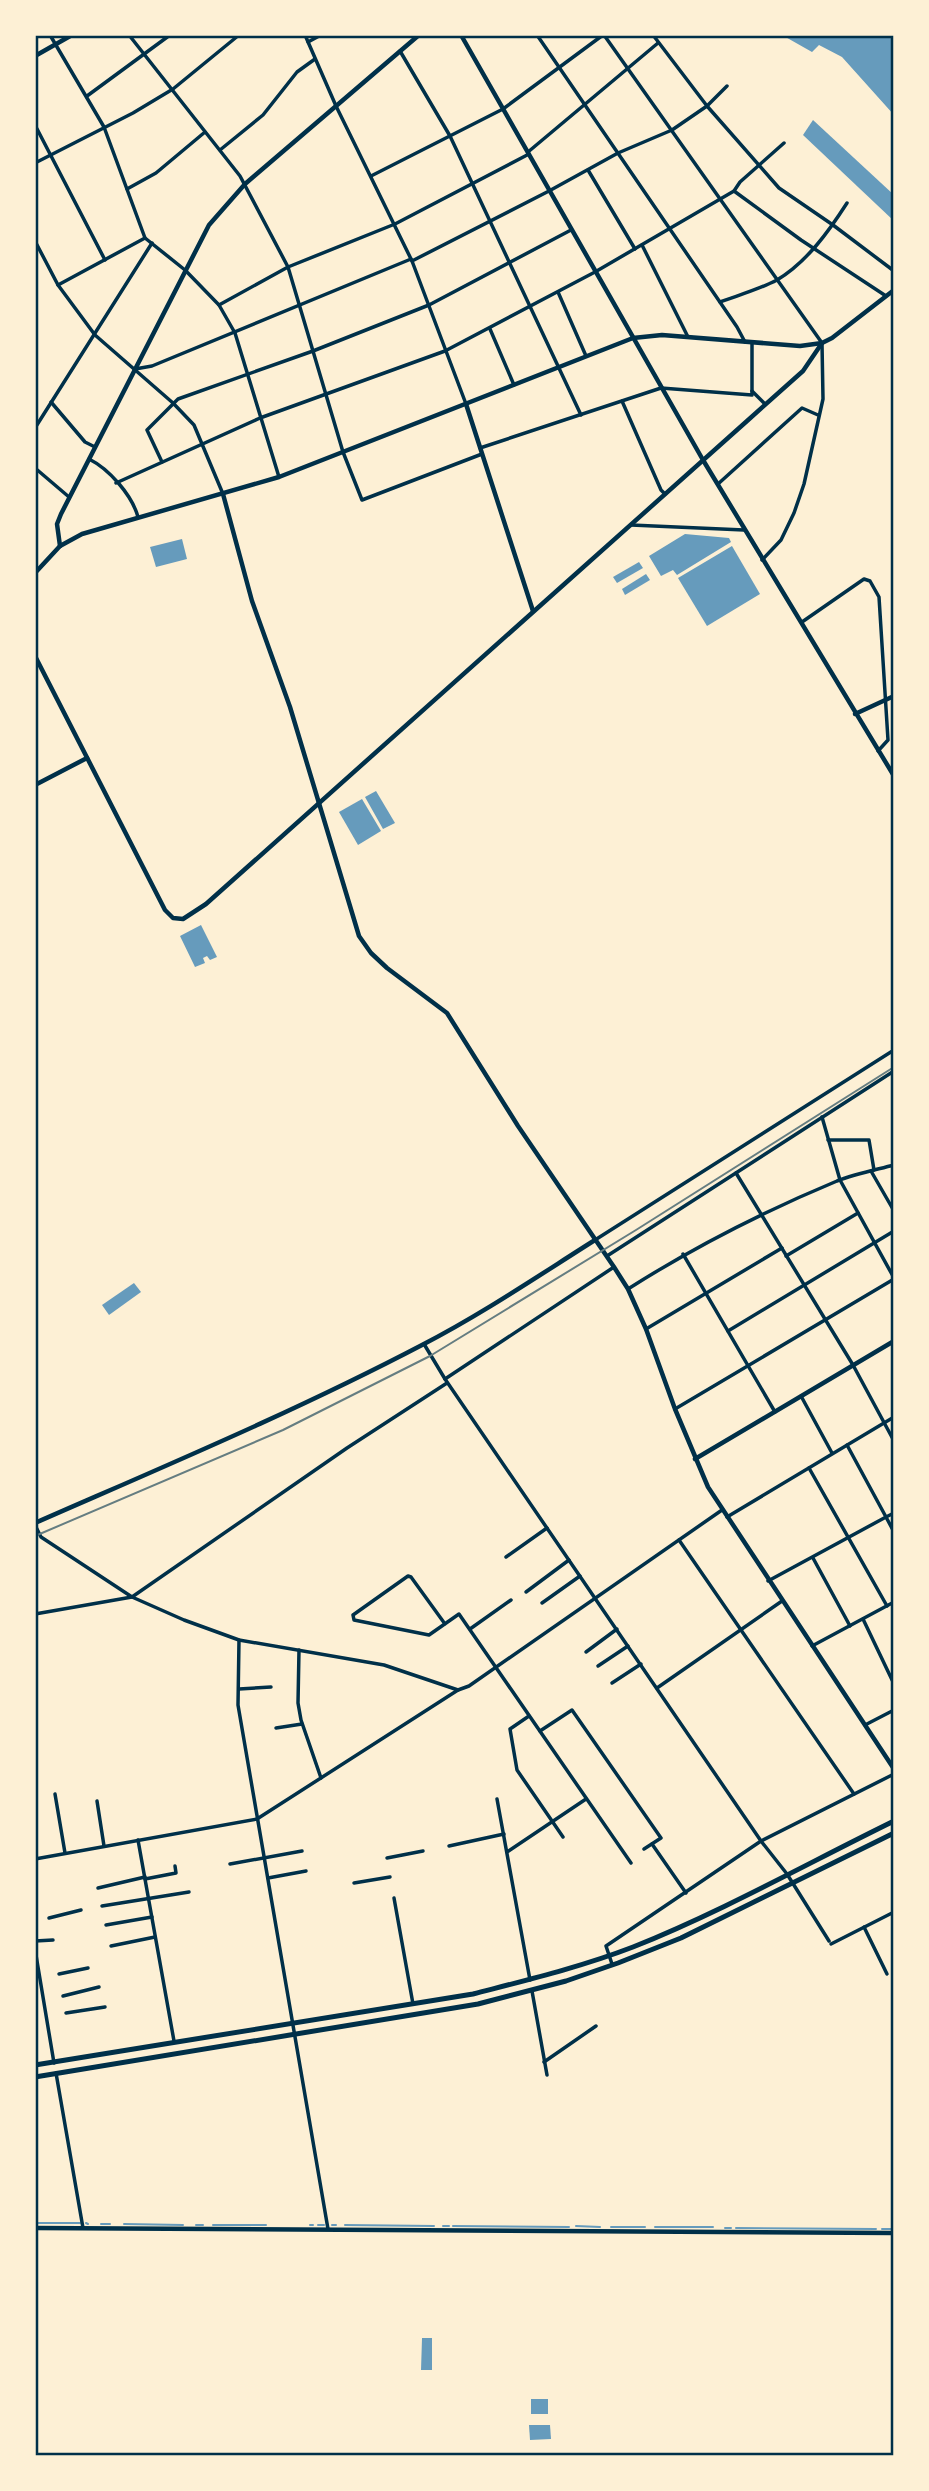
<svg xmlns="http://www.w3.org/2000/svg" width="929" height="2491" viewBox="0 0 929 2491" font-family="Karla,sans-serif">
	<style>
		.water { fill: #669bbc }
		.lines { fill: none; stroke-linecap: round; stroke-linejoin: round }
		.stream { stroke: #669bbc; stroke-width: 2 }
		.minor { stroke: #003049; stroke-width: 3.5 }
		.tertiary { stroke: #003049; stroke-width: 4.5 }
		.trunk { stroke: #003049; stroke-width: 5 }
		.rail { stroke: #657d81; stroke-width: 2 }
		.neatline { fill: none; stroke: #003049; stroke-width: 2.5 }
	</style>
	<rect width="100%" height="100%" fill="#fdf0d5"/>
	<g class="water">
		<polygon points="782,35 894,35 894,115 842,57 819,45 812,52"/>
		<polygon points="813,120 894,195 894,221 803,135"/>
		<polygon points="685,534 729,538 731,542 677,575 673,570 661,576 649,556"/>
		<polygon points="182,539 187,559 156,567 150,547"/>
		<polygon points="732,546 760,594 707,626 678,578"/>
		<polygon points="639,562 643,568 617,583 613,577"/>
		<polygon points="646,574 650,580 625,595 622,589"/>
		<polygon points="376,791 395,823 383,829 365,797"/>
		<polygon points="362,799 381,831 358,845 339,812"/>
		<polygon points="201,925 217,957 210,960 207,956 203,958 205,963 195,967 180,936"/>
		<polygon points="134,1283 141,1292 109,1315 102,1305"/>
		<polygon points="422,2338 432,2338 432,2370 421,2370"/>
		<rect x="531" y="2399" width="17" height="15"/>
		<polygon points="529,2425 550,2425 551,2439 530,2440"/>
	</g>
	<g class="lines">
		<g class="stream">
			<polyline points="35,2223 80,2223"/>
			<polyline points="86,2223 88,2224"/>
			<polyline points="101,2224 110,2224"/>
			<polyline points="124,2224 183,2225"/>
			<polyline points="196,2225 203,2225"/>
			<polyline points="213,2225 266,2225"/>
			<polyline points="310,2225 313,2225"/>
			<polyline points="318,2225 324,2225"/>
			<polyline points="332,2225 336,2225"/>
			<polyline points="345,2225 434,2226"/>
			<polyline points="443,2226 449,2226"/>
			<polyline points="453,2226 569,2227"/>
			<polyline points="576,2226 600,2227"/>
			<polyline points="611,2227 645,2227"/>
			<polyline points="655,2227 713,2227"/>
			<polyline points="725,2228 731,2228"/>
			<polyline points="736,2228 876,2229"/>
			<polyline points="882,2229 894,2229"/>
		</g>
		<g class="minor">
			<polyline points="50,35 104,127 145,238 185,270 219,305 235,333 279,477"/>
			<polyline points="129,35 240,176 288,267 343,452 362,500 482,454"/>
			<polyline points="305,35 336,106 412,261 466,404"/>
			<polyline points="537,35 737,327 745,342"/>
			<polyline points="604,35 822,343 823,399 804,484 794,513 781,540 762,560"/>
			<polyline points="653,35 707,106 779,188 833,225 894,271"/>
			<polyline points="308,42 321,35"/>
			<polyline points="400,51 450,136 581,415"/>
			<polyline points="87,96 170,35"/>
			<polyline points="35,125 105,260"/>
			<polyline points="220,150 263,115 297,72 315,59"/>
			<polyline points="528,152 658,43"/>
			<polyline points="35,163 133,113 173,89 239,35"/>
			<polyline points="588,170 635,249"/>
			<polyline points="371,176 503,109 603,35"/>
			<polyline points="127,189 156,173 205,132"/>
			<polyline points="734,191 740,182 784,143"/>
			<polyline points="35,241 58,285 95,335 173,403 194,425 223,494"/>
			<polyline points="642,245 688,337"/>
			<polyline points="412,261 549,191 618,153 672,130 707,106 727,86"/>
			<polyline points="58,285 145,238"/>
			<polyline points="558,292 586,356"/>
			<path d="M720 302C739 295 760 289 777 280 807 262 829 231 847 203"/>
			<polyline points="219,305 288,267 395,224 529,154"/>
			<polyline points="490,329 514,385"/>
			<polyline points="135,369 152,366 411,259"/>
			<polyline points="752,391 765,404"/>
			<polyline points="622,401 661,490 665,494"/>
			<polyline points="51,402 85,442 95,447"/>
			<polyline points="35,428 152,243"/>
			<polyline points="480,448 661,388 752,395 752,343"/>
			<path d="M89 459C109 469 132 495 138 517"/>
			<polyline points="162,462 147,430 178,399 313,351 429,305 571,230"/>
			<polyline points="35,468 69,497"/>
			<polyline points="116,483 260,418 445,351 595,272 734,191 801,240 886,296"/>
			<polyline points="718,484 802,408 818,415"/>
			<polyline points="631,525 744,530"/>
			<polyline points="802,622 864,579 870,581 879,597 888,740 878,751"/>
			<polyline points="822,1117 840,1180 894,1278"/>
			<polyline points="828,1140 869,1140 874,1170"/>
			<polyline points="871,1171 894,1211"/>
			<polyline points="736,1173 853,1365 894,1441"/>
			<polyline points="595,1240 894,1050"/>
			<polyline points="683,1254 775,1412"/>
			<polyline points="607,1256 894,1071"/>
			<polyline points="786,1256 858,1213"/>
			<path d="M628 1289C694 1247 765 1211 837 1181 855 1174 875 1170 894 1165"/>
			<polyline points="646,1329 782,1248"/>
			<polyline points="728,1331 894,1231"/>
			<polyline points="424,1344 445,1379 761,1841 787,1874 829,1941"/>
			<polyline points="445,1379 614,1267"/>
			<polyline points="801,1396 832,1453"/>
			<polyline points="675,1409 894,1279"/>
			<polyline points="847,1445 886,1517 894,1513"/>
			<polyline points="809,1468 887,1606"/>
			<polyline points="727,1517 894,1417"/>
			<polyline points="35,1525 41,1537 132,1597 184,1620 239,1640 384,1665 458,1690"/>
			<polyline points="679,1540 854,1794"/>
			<polyline points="506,1557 547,1528"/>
			<polyline points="813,1558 850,1626"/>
			<polyline points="768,1581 886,1517 894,1532"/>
			<polyline points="526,1592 569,1560"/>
			<polyline points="542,1603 580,1576"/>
			<polyline points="35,1614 132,1597 347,1448 447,1383"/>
			<polyline points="863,1619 894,1684"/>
			<polyline points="445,1624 411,1577 408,1576 353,1615 354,1620 429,1635 459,1614 631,1863"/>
			<polyline points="470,1629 511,1600"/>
			<polyline points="239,1640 238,1705 328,2229"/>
			<polyline points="812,1646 894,1602"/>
			<polyline points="299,1650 298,1703 301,1720 321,1778"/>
			<polyline points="586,1652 617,1629"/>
			<polyline points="598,1666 628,1646"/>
			<polyline points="612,1683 641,1664"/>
			<polyline points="657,1688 782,1601"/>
			<polyline points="239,1689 271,1687"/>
			<polyline points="529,1716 510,1729 517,1770 563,1837"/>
			<polyline points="865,1725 894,1710"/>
			<polyline points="276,1728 302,1724"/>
			<polyline points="540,1731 572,1710 661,1838 644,1849"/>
			<polyline points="55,1794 65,1853"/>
			<polyline points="497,1799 530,1980"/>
			<polyline points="97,1801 104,1846"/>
			<polyline points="138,1840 174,2041"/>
			<polyline points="652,1844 686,1893"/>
			<polyline points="449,1846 504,1834"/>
			<polyline points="507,1852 586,1799"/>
			<polyline points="387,1858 423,1851"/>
			<polyline points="35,1859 257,1819 458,1690 469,1686 722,1510"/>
			<polyline points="230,1864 302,1851"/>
			<polyline points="268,1878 306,1871"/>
			<polyline points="145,1879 176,1873 175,1866"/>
			<polyline points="354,1883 390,1877"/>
			<polyline points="98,1888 145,1877"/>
			<polyline points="394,1898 413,2004"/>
			<polyline points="102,1906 189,1892"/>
			<polyline points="49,1918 81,1910"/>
			<polyline points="106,1925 152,1917"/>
			<polyline points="864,1927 887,1974"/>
			<polyline points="35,1941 53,1940"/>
			<polyline points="831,1944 894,1912"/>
			<polyline points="111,1946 155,1937"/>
			<polyline points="35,1949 54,2063"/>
			<polyline points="612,1964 606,1946 761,1841 894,1774"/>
			<polyline points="59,1974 88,1968"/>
			<polyline points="532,1991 547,2075"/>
			<polyline points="63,1996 99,1987"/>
			<polyline points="66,2013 105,2007"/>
			<polyline points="544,2062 596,2026"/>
			<polyline points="56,2073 83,2228"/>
		</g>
		<g class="tertiary">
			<polyline points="461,35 703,460 894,776"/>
			<polyline points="35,56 72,35"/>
			<polyline points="466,404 533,611"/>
			<polyline points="223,494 252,601 290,707 353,916 359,936 371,953 387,968 447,1013 518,1126 614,1267 628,1289 646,1329 675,1409 708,1487 894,1769"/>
			<polyline points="60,546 57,524 61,514 209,225 245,184 419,35"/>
			<polyline points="35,573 60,546 82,534 279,477 633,338 662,335 800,346 822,343 832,338 894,290"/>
			<polyline points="35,656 165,910 173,918 183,919 206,904 747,421 803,371 822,343"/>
			<polyline points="855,714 894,696"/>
			<polyline points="35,785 87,758"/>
			<polyline points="695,1459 894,1341"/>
			<path d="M35 1523C165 1466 296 1411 422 1345 482 1314 538 1276 595 1240"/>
			<polyline points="35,2228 894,2233"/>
		</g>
		<g class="trunk">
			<path d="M35 2065 473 1994C527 1980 581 1967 633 1947 723 1911 808 1863 894 1821"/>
			<polyline points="35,2077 478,2004 566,1981 618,1963 681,1938 894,1833"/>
		</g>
		<polyline class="rail" points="35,1536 283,1430 430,1356 636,1230 894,1067"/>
	</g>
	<rect width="929" height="2491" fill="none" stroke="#fdf0d5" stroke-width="74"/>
	<rect x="37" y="37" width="855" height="2417" class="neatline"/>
</svg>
